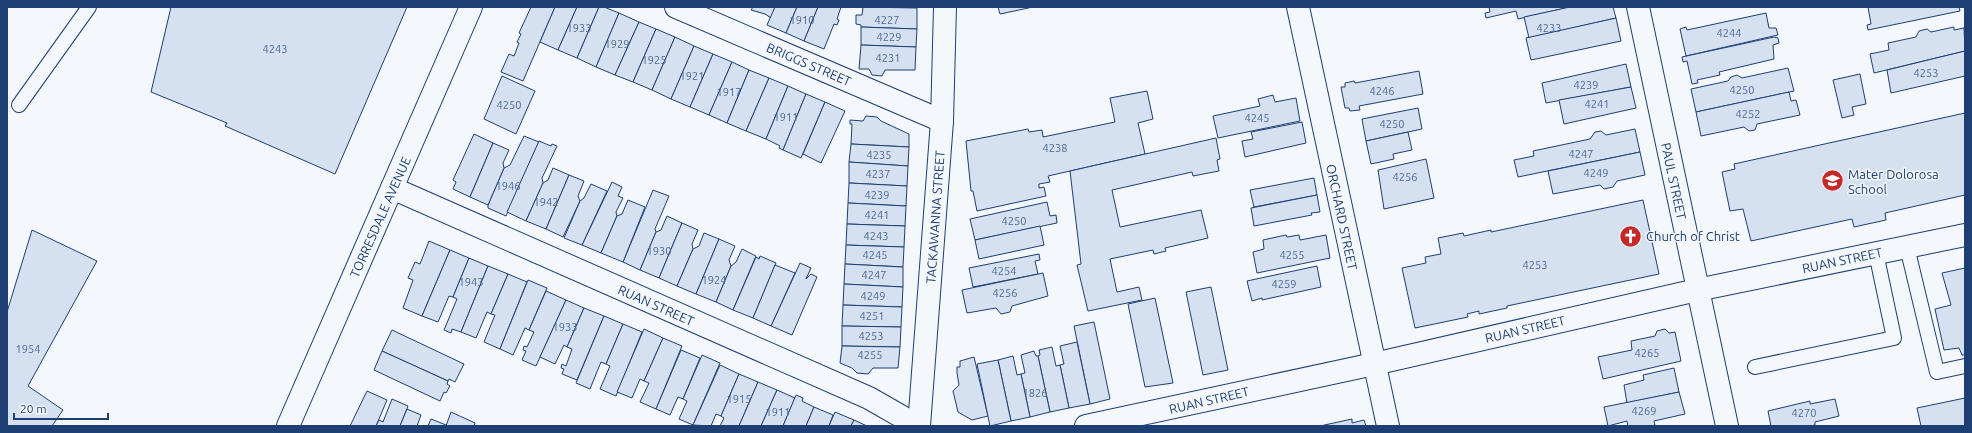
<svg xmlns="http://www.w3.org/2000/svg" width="1972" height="433" viewBox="0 0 1972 433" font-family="Ubuntu,sans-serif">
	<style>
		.building { fill: #d5e0f0; stroke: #1d3f73 }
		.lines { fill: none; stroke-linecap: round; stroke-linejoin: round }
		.service-casing { stroke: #1d3f73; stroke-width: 16 }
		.minor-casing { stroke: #1d3f73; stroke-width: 24 }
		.secondary-casing { stroke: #1d3f73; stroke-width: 24 }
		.service { stroke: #f4f7fb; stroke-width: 14 }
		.minor { stroke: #f4f7fb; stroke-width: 22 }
		.secondary { stroke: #f4f7fb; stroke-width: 22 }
		.labels { text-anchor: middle; stroke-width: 3; stroke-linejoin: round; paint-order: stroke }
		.number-label { font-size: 11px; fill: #4b6792 }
		.street-label { font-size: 13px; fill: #1d3f73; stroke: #f4f7fb }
		.poi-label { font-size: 13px; fill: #1d3f73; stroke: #f4f7fb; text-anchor: start }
	</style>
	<rect width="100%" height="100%" fill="#f4f7fb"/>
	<g class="building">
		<polygon points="171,7 407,7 335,174 225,126 227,123 151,92"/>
		<polygon points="531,7 555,7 523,81 501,72 509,54 514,56 519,43 517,42 521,34 519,33"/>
		<polygon points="555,7 577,7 558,50 540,42"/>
		<polygon points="577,7 599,7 577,58 558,50"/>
		<polygon points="599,7 604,7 619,13 596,67 577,58"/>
		<polygon points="753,7 775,7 771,18 765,14 751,10"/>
		<polygon points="775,7 797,7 786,33 767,25"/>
		<polygon points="797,7 818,7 804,41 786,33"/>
		<polygon points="818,7 841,7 837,19 839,20 837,25 834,24 824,49 804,41"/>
		<polygon points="863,7 917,8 917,29 861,27 861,25 856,24 856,15 862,15"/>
		<polygon points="998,7 1033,7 1000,14"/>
		<polygon points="1489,7 1570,7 1518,19 1516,11 1486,18 1485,13 1490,12"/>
		<polygon points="1570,7 1613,7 1616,18 1529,38 1524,17"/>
		<polygon points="1868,7 1959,7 1960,11 1868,30 1867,25 1871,24"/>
		<polygon points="619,13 639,22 615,75 596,67"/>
		<polygon points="1766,13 1769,28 1776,28 1778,35 1686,56 1680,29 1686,27 1687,30"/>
		<polygon points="1616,18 1621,41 1531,60 1526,38"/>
		<polygon points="639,22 656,29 633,82 615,75"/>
		<polygon points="861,27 917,29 916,47 861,45"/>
		<polygon points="1954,27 1954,30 1964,28 1965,51 1874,73 1870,54 1889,50 1888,43 1916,37 1919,31 1927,29 1931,32"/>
		<polygon points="656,29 675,37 652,90 633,82"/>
		<polygon points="675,37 694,46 671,99 652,90"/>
		<polygon points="1774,37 1778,38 1779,43 1773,45 1774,59 1719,72 1720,75 1697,80 1698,83 1692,84 1687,61 1683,62 1682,57"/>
		<polygon points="861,45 916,47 915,70 885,70 882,76 872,75 869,69 859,69"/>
		<polygon points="694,46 713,54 690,107 671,99"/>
		<polygon points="1965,51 1965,76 1891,93 1887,70"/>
		<polygon points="713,54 732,62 709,115 690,107"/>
		<polygon points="732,62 749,70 727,123 709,115"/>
		<polygon points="1626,64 1631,87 1546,103 1542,83"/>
		<polygon points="1788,68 1794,91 1696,112 1691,89 1728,81 1731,77 1737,75 1742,78"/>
		<polygon points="749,70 769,78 746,131 727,123"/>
		<polygon points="1419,71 1423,94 1359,106 1360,110 1350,111 1349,108 1345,108 1341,87 1345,87 1345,83 1354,81 1355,83"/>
		<polygon points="1860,74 1866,104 1852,107 1854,115 1842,118 1833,80"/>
		<polygon points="502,76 535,91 516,134 484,119"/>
		<polygon points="769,78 788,86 766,139 746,131"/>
		<polygon points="788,86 806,94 783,150 779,148 780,146 766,139"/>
		<polygon points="1631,87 1636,108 1564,124 1559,100"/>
		<polygon points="1147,91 1153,119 1138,123 1145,154 1048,176 1050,182 1039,184 1039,188 1044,187 1046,196 977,211 973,191 971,191 966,141 1028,129 1029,132 1042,130 1043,137 1115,122 1110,98"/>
		<polygon points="1789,92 1791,101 1796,100 1800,115 1757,124 1755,130 1749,131 1744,127 1701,136 1696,112"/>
		<polygon points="806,94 825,102 801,158 783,150"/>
		<polygon points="1273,95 1275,102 1296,98 1300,121 1218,138 1213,116 1260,106 1258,99"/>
		<polygon points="825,102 845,111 821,163 803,154"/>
		<polygon points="1418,108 1422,129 1366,141 1362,119"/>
		<polygon points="1965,113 1965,195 1885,213 1886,220 1854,227 1852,219 1751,241 1743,209 1730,211 1722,172 1735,169 1734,164"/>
		<polygon points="866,116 877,117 881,121 909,134 909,147 851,144 852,124 850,124 850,120 863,121"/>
		<polygon points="1302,122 1306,143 1245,157 1242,141 1253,139 1251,132"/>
		<polygon points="1635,129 1640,152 1518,177 1514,160 1534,156 1533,151 1590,139 1595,132 1601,131 1606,135"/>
		<polygon points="1408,132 1412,150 1393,154 1394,159 1371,164 1366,141"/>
		<polygon points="474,134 493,143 470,197 453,189 456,182 453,180"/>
		<polygon points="524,136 539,142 506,216 488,208 488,205 504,168 510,165"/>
		<polygon points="1216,138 1220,159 1217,160 1219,171 1193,176 1192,172 1112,190 1120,227 1201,210 1208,238 1165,248 1166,251 1154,254 1153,250 1110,259 1117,292 1139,287 1142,300 1088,311 1077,265 1081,264 1070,171"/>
		<polygon points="539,141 551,146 552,144 557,146 542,178 543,183 526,221 507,212"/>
		<polygon points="493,143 509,150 503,163 504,168 488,205 470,197"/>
		<polygon points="851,144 909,147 908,166 849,162"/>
		<polygon points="1640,152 1645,175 1617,181 1613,187 1604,189 1600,185 1553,194 1548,171"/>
		<polygon points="1426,159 1434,198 1384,209 1378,170"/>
		<polygon points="849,162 908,166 907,186 849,183"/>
		<polygon points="553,168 569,175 546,229 526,221 543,183 548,180"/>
		<polygon points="569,175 584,181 578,196 580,201 563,237 546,229"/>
		<polygon points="1314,178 1317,195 1254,207 1250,190"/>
		<polygon points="612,182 622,187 618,196 623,198 616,212 617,216 601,253 582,245"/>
		<polygon points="849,183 907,186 906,206 848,203"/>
		<polygon points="591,184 607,191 582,245 564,238 580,201 584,198"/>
		<polygon points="653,190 669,196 655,229 656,232 640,270 623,262"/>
		<polygon points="1317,195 1320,212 1311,213 1312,215 1254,226 1251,208"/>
		<polygon points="628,200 645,207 623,262 601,253 617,216 622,214"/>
		<polygon points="1643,200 1659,274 1507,306 1507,308 1479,314 1479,311 1467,314 1468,317 1415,328 1402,268 1426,263 1425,257 1441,254 1438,238 1463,233 1464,236 1491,230 1491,232"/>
		<polygon points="1047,202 1050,216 1056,215 1057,223 975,240 970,219"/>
		<polygon points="848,203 906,206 905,226 847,224"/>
		<polygon points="667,216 682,223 659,278 640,270 656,232 661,230"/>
		<polygon points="682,223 698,230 692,244 693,249 677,286 659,278"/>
		<polygon points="847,224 905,226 904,247 846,245"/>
		<polygon points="1040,226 1044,245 979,259 975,240"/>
		<polygon points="32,230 97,261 28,386 63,410 52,426 7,426 7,312"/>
		<polygon points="704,233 719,239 696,294 677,286 693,249 699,246"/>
		<polygon points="1286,235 1287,237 1299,235 1300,240 1326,235 1330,258 1257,273 1253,252 1264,249 1263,240"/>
		<polygon points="719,239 735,246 729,260 731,266 716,302 696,294"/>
		<polygon points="429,241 450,250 422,316 403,308 413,280 408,278 415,262 420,264"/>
		<polygon points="846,245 904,247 903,267 845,264"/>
		<polygon points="742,249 756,256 733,310 716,302 731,266 736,262"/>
		<polygon points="450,250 469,258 453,297 449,296 438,322 422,316"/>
		<polygon points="1039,254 1040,260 1035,261 1038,274 973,287 969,268"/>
		<polygon points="760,256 776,263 753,318 733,310 756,257 759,259"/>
		<polygon points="469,258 488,266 461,332 452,329 451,333 444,330 457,299 453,297"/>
		<polygon points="800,263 811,268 806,279 811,274 817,277 792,335 771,326"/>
		<polygon points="845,264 903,267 903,287 844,284"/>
		<polygon points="775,265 795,273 771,326 753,318"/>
		<polygon points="488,266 508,274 491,314 487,312 476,338 461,332"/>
		<polygon points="1317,266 1321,287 1262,300 1262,298 1252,301 1247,281"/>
		<polygon points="1965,268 1965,355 1962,355 1959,348 1944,350 1935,309 1951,305 1942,273"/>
		<polygon points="1043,273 1048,296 1012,306 1010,312 1001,314 996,308 967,313 962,290"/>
		<polygon points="508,274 527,282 500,349 484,342 495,315 491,314"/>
		<polygon points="528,280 547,288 529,330 525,328 513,355 500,349"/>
		<polygon points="844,284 903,287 902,307 843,305"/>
		<polygon points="1211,287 1228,370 1203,375 1186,292"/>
		<polygon points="546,291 566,300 536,366 522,360 526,351 523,350 524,346 527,347 534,332 529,330"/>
		<polygon points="1155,298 1173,383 1145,387 1128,304"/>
		<polygon points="566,300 584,308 567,347 564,345 555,364 540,357"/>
		<polygon points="843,305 902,307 901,327 842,326"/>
		<polygon points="584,308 604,316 577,380 562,374 564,369 561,368 562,364 566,366 572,349 567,347"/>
		<polygon points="604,316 623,324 606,364 601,362 590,389 576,383"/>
		<polygon points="1094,322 1110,399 1090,404 1074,326"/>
		<polygon points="623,324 642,332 616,396 600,389 610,366 606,364"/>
		<polygon points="842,326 901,327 900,347 842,346"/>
		<polygon points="644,329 663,338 644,381 640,379 632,398 617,392"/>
		<polygon points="1665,329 1669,333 1675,332 1681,361 1603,379 1598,357 1632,350 1631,341 1655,336 1657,331"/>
		<polygon points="392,330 464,364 455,382 449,379 448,381 382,351"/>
		<polygon points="663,338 682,346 656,409 640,402 649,383 644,381"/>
		<polygon points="1077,342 1090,404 1069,408 1060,365 1064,364 1060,346"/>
		<polygon points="842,346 900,347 898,368 873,368 868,374 857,373 852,368 840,363"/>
		<polygon points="1052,347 1056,366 1060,365 1069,408 1050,412 1038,356 1040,355 1039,350"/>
		<polygon points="681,350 700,358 683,399 678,397 670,415 656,409"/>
		<polygon points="382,351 448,381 447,384 450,386 446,393 444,392 440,401 374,370"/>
		<polygon points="1034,351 1036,356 1038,356 1050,412 1030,417 1021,374 1025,373 1021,355"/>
		<polygon points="702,355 720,363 693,425 679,419 687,401 683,399"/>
		<polygon points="1013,356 1017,375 1021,374 1030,417 1011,421 998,360"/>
		<polygon points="974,357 988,416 972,420 958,412 953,391 959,385 957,373 957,367 960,367 960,361"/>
		<polygon points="998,360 1011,421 990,426 977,364"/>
		<polygon points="720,365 739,374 721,416 716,414 711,426 693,425"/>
		<polygon points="1674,368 1679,392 1627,403 1624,385 1644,380 1643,375"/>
		<polygon points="739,374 758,382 739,426 720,426 724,418 721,416"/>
		<polygon points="758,382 777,390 761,426 739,426"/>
		<polygon points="777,390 795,398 783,426 761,426"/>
		<polygon points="367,391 387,400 376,426 350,426"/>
		<polygon points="1679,392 1685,414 1654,421 1655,425 1651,426 1628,426 1627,421 1608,426 1604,407"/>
		<polygon points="796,395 803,398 802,401 814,407 806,426 783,426"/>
		<polygon points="1965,398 1965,426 1921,426 1917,408"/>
		<polygon points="392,399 408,406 400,426 376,426 379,420 383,422"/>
		<polygon points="1835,399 1839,416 1815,422 1815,425 1810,426 1771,426 1768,411 1810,401 1810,404"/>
		<polygon points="814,407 833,415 829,426 806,426"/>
		<polygon points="407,409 421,415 417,426 400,426"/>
		<polygon points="451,412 475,423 474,426 446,426"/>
		<polygon points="835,412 854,420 851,426 829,426"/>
		<polygon points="431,419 446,425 446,426 428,426"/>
		<polygon points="1352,419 1352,423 1364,420 1366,426 1320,426"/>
		<polygon points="854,420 867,426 851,426"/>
	</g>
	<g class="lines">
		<defs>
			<g id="service">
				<polyline points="19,105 89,7"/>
				<polyline points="1907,247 1937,372 1965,366"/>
				<polyline points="1755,367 1894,338 1876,253"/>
			</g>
			<g id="minor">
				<polyline points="676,7 942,121"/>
				<polyline points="1298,7 1388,426"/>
				<polyline points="1638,7 1727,426"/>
				<polyline points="392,188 869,398 918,426"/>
				<polyline points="919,426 942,121 945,7"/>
				<polyline points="1086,426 1374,364 1697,290 1965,235"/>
			</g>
			<polyline id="secondary" points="288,426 471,7"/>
		</defs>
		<use href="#service" class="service-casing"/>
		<use href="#minor" class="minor-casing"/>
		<use href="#secondary" class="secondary-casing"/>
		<use href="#service" class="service"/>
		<use href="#minor" class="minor"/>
		<use href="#secondary" class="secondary"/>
	</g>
	<defs>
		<symbol id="school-disc" viewBox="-11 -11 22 22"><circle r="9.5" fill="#c62828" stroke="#f4f7fb"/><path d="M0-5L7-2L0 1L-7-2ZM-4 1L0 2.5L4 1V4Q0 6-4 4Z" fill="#fff"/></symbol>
		<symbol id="church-disc" viewBox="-11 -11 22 22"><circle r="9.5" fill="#c62828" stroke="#f4f7fb"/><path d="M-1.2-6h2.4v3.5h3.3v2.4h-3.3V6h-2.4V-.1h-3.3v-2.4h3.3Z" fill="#fff"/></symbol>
	</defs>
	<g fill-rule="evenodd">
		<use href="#school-disc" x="1820" y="168" width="25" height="25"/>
		<use href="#church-disc" x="1618" y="224" width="25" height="25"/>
	</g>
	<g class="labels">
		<g class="number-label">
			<text x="802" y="24">1910</text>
			<text x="887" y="24">4227</text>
			<text x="579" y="32">1933</text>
			<text x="1549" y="32">4233</text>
			<text x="1729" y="37">4244</text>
			<text x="889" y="41">4229</text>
			<text x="617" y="48">1929</text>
			<text x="275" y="53">4243</text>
			<text x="888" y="62">4231</text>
			<text x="654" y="64">1925</text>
			<text x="1926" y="77">4253</text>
			<text x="692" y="80">1921</text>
			<text x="1586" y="89">4239</text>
			<text x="1742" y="94">4250</text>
			<text x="1382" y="95">4246</text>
			<text x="729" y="96">1917</text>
			<text x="1597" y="108">4241</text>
			<text x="509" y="109">4250</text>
			<text x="1748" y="118">4252</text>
			<text x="786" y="121">1911</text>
			<text x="1257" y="122">4245</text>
			<text x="1392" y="128">4250</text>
			<text x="1055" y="152">4238</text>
			<text x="1581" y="158">4247</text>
			<text x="879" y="159">4235</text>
			<text x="1596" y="177">4249</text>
			<text x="878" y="178">4237</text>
			<text x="1405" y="181">4256</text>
			<text x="508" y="190">1946</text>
			<text x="877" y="199">4239</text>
			<text x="546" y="206">1942</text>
			<text x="877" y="219">4241</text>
			<text x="1014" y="225">4250</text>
			<text x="876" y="240">4243</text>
			<text x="659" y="255">1930</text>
			<text x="875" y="259">4245</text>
			<text x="1292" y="259">4255</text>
			<text x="1535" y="269">4253</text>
			<text x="1004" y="275">4254</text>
			<text x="874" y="279">4247</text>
			<text x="714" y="284">1924</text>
			<text x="471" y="286">1943</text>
			<text x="1284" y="288">4259</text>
			<text x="1005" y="297">4256</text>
			<text x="873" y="300">4249</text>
			<text x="872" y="320">4251</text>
			<text x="565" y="331">1933</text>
			<text x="871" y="340">4253</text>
			<text x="28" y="353">1954</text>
			<text x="1647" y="357">4265</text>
			<text x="870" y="359">4255</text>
			<text x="1035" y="397">1826</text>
			<text x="739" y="403">1915</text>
			<text x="1644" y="415">4269</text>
			<text x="778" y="416">1911</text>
			<text x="1804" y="417">4270</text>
		</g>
		<g class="street-label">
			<text transform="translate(809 64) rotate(23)" y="5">BRIGGS STREET</text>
			<text transform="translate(1674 181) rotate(78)" y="5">PAUL STREET</text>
			<text transform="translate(380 217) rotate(-66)" y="5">TORRESDALE AVENUE</text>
			<text transform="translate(935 217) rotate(-86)" y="5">TACKAWANNA STREET</text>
			<text transform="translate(1342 217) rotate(78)" y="5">ORCHARD STREET</text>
			<text transform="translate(1842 260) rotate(-12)" y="5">RUAN STREET</text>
			<text transform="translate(656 305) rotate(24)" y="5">RUAN STREET</text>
			<text transform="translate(1525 329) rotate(-13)" y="5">RUAN STREET</text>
			<text transform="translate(1209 400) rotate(-13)" y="5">RUAN STREET</text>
		</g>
		<g class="poi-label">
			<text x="1848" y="179">Mater Dolorosa<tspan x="1848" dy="15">School</tspan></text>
			<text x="1646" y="241">Church of Christ</text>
		</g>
	</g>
	<rect width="1972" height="433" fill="none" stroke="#1d3f73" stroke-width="16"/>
	<path d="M14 413v6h94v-6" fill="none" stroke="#1d3f73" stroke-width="2"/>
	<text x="20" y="413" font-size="12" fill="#1d3f73" stroke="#f4f7fb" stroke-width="3" paint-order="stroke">20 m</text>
</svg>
